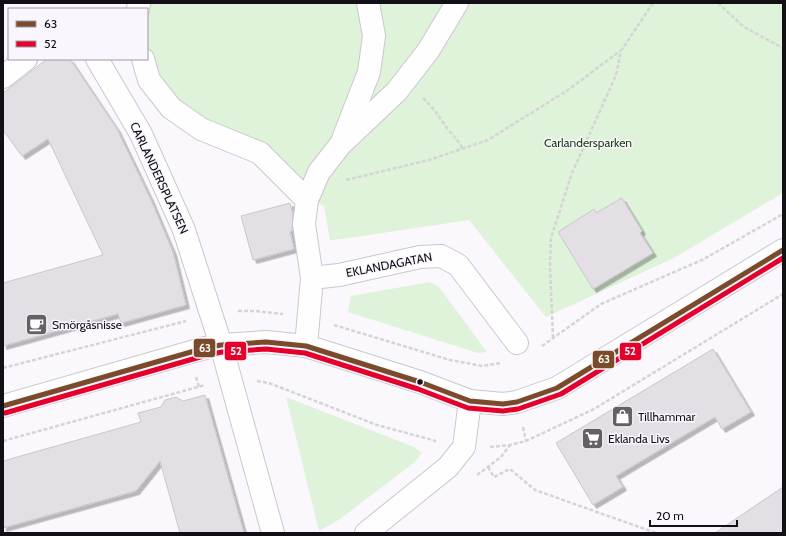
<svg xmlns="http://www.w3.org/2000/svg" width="786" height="536" viewBox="0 0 786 536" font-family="Cabin,sans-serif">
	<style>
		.green { fill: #dff2da }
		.building { fill: #e4dfe4; stroke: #cbc6cb; filter: url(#shadow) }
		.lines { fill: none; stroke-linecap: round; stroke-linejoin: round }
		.minor-casing { stroke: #cac8cd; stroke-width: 24 }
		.path { stroke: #d5d5d7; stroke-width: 2.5; stroke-dasharray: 4 2; stroke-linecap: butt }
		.minor { stroke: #fefeff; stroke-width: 22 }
		.bus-1-casing { stroke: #faf6fe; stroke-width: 8 }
		.bus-2-casing { stroke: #faf6fe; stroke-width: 8 }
		.bus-1 { stroke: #7a4b2a; stroke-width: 5 }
		.bus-2 { stroke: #e4002b; stroke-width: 5 }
		.bus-dot { fill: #120f16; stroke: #faf6fe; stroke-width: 1.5 }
		.labels { text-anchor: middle; stroke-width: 3; stroke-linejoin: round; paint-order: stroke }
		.park-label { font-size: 12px; fill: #183c0b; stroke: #faf6fe }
		.street-label { font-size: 12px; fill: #120f16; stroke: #faf6fe }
		.poi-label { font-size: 12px; fill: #120f16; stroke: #faf6fe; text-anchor: start }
		.line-badge { stroke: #faf6fe; stroke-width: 1.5 }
		.badge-label { font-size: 11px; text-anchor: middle; font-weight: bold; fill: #fff }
	</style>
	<defs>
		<filter id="shadow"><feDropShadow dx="3.5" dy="3.5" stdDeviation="0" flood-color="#0004"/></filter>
	</defs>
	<rect width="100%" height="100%" fill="#faf8fc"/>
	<g class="green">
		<polygon points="139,3 783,3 783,193 674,258 546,317 469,220 342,239 330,240 324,206 310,199 171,108 147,59 147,9"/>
		<polygon points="430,282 439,287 487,352 478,353 348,312 351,296"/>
		<polygon points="286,397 414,447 422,453 415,462 340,519 319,531"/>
	</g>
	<g class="building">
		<polygon points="47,59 70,59 117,129 151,200 173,252 186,305 121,323 118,314 3,346 3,283 103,255 48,139 22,156 3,130 3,93"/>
		<polygon points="622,198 642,231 640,233 653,253 593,289 558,232 594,209 596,213"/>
		<polygon points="290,203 293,214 292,231 290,232 294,249 253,260 241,216"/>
		<polygon points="713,349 751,412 722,429 715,417 616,476 623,487 593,505 556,443"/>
		<polygon points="205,395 244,533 180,533 160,461 136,491 3,528 3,461 141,422 138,413 161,407 165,400 176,397 183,401"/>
		<polygon points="783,487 783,533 715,533"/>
	</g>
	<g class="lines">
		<defs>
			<g id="minor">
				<polyline points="138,9 139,3"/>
				<polyline points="97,59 141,134 184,230 221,345 273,533"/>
				<polyline points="143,59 149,80 171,108 201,129 260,153 307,200"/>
				<polyline points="3,77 26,59"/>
				<polyline points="343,139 369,72 374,36 368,3"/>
				<polyline points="312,278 304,224 307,200 319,172 341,144 397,91 428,51 457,3"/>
				<polyline points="306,346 312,278 339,275 420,257 441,256 458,265 517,343"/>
				<polyline points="3,406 205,348 221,345 266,342 306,346 420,382 470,401 503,404 517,402 557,388 783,250"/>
				<polyline points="366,533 448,467 464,447 470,401"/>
			</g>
		</defs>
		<use href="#minor" class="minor-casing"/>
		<g class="path">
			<polyline points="718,3 744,27 783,48"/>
			<path d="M423 98C434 108 439 117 447 128 453 136 459 141 463 149"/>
			<polyline points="346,180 429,160 488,140 568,90 620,51"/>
			<polyline points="238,311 255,311 283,314"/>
			<polyline points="334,325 450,360 482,366 501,363"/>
			<polyline points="553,338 550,266 551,238 572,173 616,75 621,51 653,3"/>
			<polyline points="542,346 601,304 704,259 783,214"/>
			<polyline points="3,368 186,321"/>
			<polyline points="196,377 199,387"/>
			<polyline points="257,381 269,383 377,425 436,441"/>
			<polyline points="523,427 526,441"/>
			<polyline points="3,441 205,385"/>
			<polyline points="490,447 510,445 526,441 594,409 783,294"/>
			<polyline points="488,467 494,477 510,469 535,490 656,533"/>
			<polyline points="477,475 501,457 510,445"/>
		</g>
		<use href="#minor" class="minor"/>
		<defs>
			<polyline id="bus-1" points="3,406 205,348 221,345 266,342 306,346 420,382 470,401 503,404 517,402 557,388 783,250"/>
			<polyline id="bus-2" points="5,413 207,355 222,352 266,349 305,353 418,389 468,408 503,411 518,409 561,394 783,258"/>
		</defs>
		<use href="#bus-1" class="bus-1-casing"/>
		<use href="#bus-2" class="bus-2-casing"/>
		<use href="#bus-1" class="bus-1"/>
		<use href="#bus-2" class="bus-2"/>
	</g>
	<defs>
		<symbol id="cafe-square" viewBox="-11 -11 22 22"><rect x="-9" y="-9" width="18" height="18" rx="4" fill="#636166" stroke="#faf6fe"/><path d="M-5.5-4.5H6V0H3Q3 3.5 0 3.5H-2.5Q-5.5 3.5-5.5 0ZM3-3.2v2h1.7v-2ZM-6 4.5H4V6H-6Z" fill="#fff"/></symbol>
		<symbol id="shop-square" viewBox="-11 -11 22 22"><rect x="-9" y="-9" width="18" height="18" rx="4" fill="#636166" stroke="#faf6fe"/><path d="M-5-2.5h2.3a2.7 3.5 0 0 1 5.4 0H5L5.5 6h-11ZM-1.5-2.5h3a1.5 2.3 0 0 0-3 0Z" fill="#fff"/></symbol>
		<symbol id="supermarket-square" viewBox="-11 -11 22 22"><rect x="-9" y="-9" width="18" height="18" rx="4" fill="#636166" stroke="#faf6fe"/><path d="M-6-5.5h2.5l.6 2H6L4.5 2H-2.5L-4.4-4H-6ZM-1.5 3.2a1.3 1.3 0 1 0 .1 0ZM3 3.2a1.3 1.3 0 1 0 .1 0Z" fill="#fff"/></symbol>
	</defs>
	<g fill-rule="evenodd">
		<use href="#cafe-square" x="24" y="312" width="25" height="25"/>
		<use href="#shop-square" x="610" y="404" width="25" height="25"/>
		<use href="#supermarket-square" x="580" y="426" width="25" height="25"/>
	</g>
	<circle class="bus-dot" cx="420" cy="382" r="3.5"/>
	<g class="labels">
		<g class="park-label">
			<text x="588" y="147">Carlandersparken</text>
		</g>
		<g class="street-label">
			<text transform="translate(159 178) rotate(65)" y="4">CARLANDERSPLATSEN</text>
			<text transform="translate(389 265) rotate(-11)" y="4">EKLANDAGATAN</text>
		</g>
		<g class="poi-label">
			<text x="52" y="329">Smörgåsnisse</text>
			<text x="638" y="421">Tillhammar</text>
			<text x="608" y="443">Eklanda Livs</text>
		</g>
	</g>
	<g class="line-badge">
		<rect x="193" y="338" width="23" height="20" rx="4" fill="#7a4b2a"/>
		<rect x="224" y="341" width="23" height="20" rx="4" fill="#e4002b"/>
		<rect x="619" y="342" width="23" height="19" rx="4" fill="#e4002b"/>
		<rect x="592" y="350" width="23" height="19" rx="4" fill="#7a4b2a"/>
	</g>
	<g class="badge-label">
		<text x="205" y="352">63</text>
		<text x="236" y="355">52</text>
		<text x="630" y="355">52</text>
		<text x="604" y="363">63</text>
	</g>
	<rect width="786" height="536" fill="none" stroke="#120f16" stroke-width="8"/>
	<rect x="8" y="8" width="140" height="52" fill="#faf6fe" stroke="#9d9aa1"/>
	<rect x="16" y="21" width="20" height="6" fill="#7a4b2a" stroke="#9d9aa1"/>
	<text x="44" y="28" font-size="12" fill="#120f16">63</text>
	<rect x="16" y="41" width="20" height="6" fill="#e4002b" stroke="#9d9aa1"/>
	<text x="44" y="48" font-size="12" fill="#120f16">52</text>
	<path d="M650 520v6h87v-6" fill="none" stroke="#120f16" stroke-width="2"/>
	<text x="656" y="520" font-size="12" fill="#120f16" stroke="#faf6fe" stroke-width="3" paint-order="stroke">20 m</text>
</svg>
